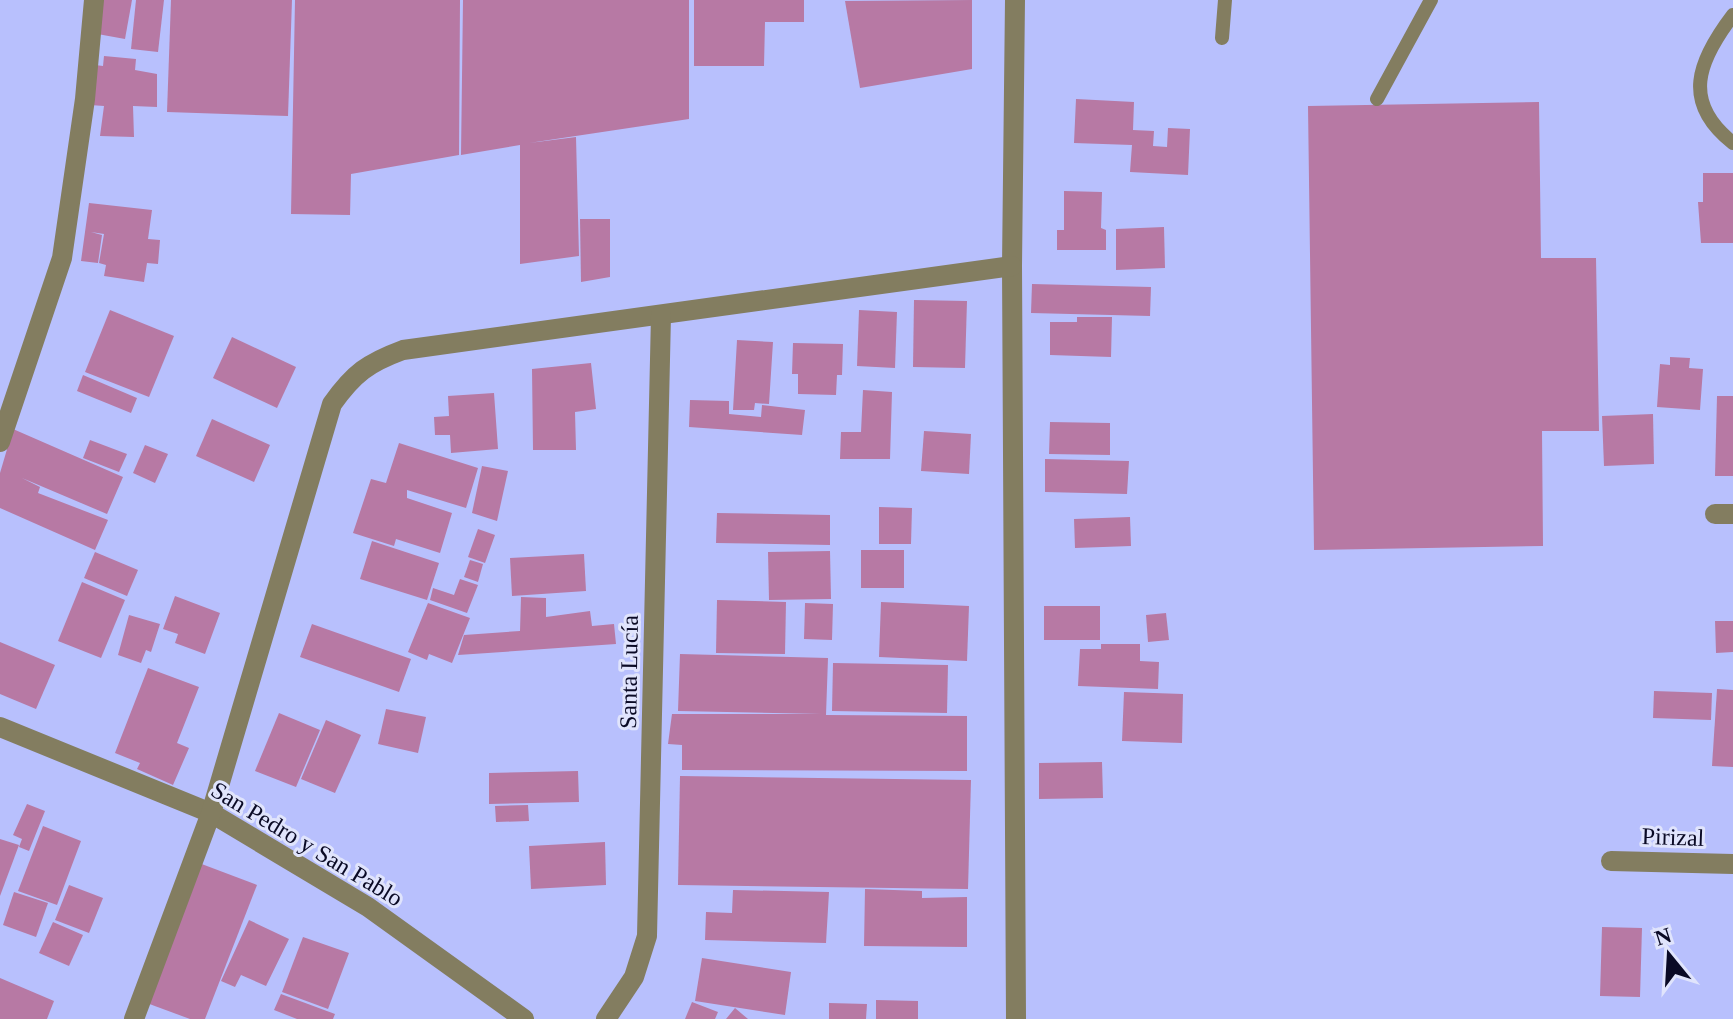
<svg xmlns="http://www.w3.org/2000/svg" width="1733" height="1019" viewBox="0 0 1733 1019" font-family="'Times New Roman',serif">
	<style>
		.building { fill: #b779a4 }
		.lines { fill: none; stroke-linecap: round; stroke-linejoin: round }
		.lane { stroke: #837d60; stroke-width: 14 }
		.street { stroke: #837d60; stroke-width: 20 }
		.labels { text-anchor: middle; stroke-width: 6; stroke-linejoin: round; paint-order: stroke }
		.street-label { font-size: 24px; fill: #0a0a25; stroke: #e0e4fc }
	</style>
	<rect width="100%" height="100%" fill="#b8c0fd"/>
	<g class="building">
		<polygon points="98,0 132,0 125,39 92,33"/>
		<polygon points="136,0 164,0 158,52 131,49"/>
		<polygon points="171,0 292,0 288,116 167,112"/>
		<polygon points="295,0 460,0 459,155 351,174 350,215 291,214"/>
		<polygon points="463,0 689,0 689,119 529,143 576,137 579,256 520,264 520,145 461,155"/>
		<polygon points="694,0 804,0 804,22 765,22 764,66 694,66"/>
		<polygon points="972,0 972,69 860,88 845,1"/>
		<polygon points="104,56 136,59 135,70 157,74 157,107 133,106 134,137 100,136 104,106 90,105 95,65 103,66"/>
		<polygon points="1076,99 1134,102 1133,130 1154,131 1153,146 1167,147 1168,128 1190,129 1188,175 1130,172 1132,145 1074,143"/>
		<polygon points="1539,102 1541,258 1596,258 1599,431 1542,431 1543,546 1314,550 1308,106"/>
		<polygon points="1703,173 1733,173 1733,243 1701,243 1698,202 1703,202"/>
		<polygon points="1064,191 1102,192 1101,228 1106,230 1106,250 1057,250 1057,230 1064,230"/>
		<polygon points="89,203 152,210 148,239 160,240 158,264 147,263 144,282 104,276 106,265 99,263 104,234 91,232 102,235 98,263 81,261"/>
		<polygon points="580,219 610,219 610,277 581,282"/>
		<polygon points="1164,227 1165,268 1116,270 1116,229"/>
		<polygon points="1032,284 1151,287 1150,316 1031,313"/>
		<polygon points="914,300 967,301 965,368 913,367"/>
		<polygon points="110,310 174,336 149,397 85,372"/>
		<polygon points="859,310 897,312 895,368 857,366"/>
		<polygon points="1077,317 1112,317 1111,357 1050,355 1050,322 1077,322"/>
		<polygon points="232,337 296,367 277,408 213,378"/>
		<polygon points="737,340 773,342 769,404 755,403 754,410 733,410"/>
		<polygon points="793,343 843,344 842,375 837,375 836,395 798,394 798,374 792,374"/>
		<polygon points="1670,357 1690,358 1689,368 1703,369 1700,410 1657,407 1660,364 1670,365"/>
		<polygon points="591,363 596,409 575,412 576,450 533,450 532,369"/>
		<polygon points="83,375 137,398 131,413 77,391"/>
		<polygon points="863,390 892,392 890,459 840,459 841,432 861,432"/>
		<polygon points="494,393 498,449 451,453 450,435 435,435 434,417 449,416 448,396"/>
		<polygon points="1717,396 1733,396 1733,476 1715,476"/>
		<polygon points="690,400 729,401 729,414 761,417 762,405 805,410 802,435 689,427"/>
		<polygon points="1653,414 1654,464 1604,466 1602,416"/>
		<polygon points="212,419 270,445 254,482 196,456"/>
		<polygon points="1050,422 1110,423 1110,455 1049,454"/>
		<polygon points="13,429 123,477 107,514 22,478 40,487 38,493 108,520 95,550 0,508 0,473"/>
		<polygon points="924,431 971,434 969,474 921,471"/>
		<polygon points="90,440 127,454 119,472 83,458"/>
		<polygon points="399,443 478,468 466,508 407,490 407,498 452,513 440,553 396,539 394,546 353,533 371,479 386,483"/>
		<polygon points="145,445 168,454 155,483 133,473"/>
		<polygon points="1045,459 1129,461 1127,494 1045,492"/>
		<polygon points="482,466 508,471 497,521 472,513"/>
		<polygon points="879,507 912,508 911,544 879,544"/>
		<polygon points="717,513 830,515 830,545 716,543"/>
		<polygon points="1130,517 1131,546 1075,548 1074,519"/>
		<polygon points="478,529 495,535 485,563 468,557"/>
		<polygon points="372,541 439,563 427,600 360,579"/>
		<rect x="861" y="550" width="43" height="38"/>
		<polygon points="830,551 831,599 769,600 768,552"/>
		<polygon points="95,552 138,570 127,596 84,578"/>
		<polygon points="584,554 586,591 512,596 510,558"/>
		<polygon points="470,560 483,564 478,582 464,577"/>
		<polygon points="460,579 478,585 467,613 430,600 433,588 454,595"/>
		<polygon points="82,582 125,600 101,658 58,641"/>
		<polygon points="175,596 220,613 205,654 175,643 178,634 163,629"/>
		<polygon points="521,597 546,598 546,617 590,611 592,626 614,624 616,644 458,655 464,635 520,631"/>
		<polygon points="717,600 786,602 785,654 716,653"/>
		<polygon points="881,602 969,606 967,661 879,657"/>
		<polygon points="428,603 470,618 452,663 429,654 427,660 408,652"/>
		<polygon points="805,603 833,604 832,640 804,639"/>
		<rect x="1044" y="606" width="56" height="34"/>
		<polygon points="1166,613 1169,640 1148,642 1146,615"/>
		<polygon points="129,615 160,624 151,652 146,650 141,663 118,655"/>
		<polygon points="1715,621 1733,621 1733,652 1716,653"/>
		<polygon points="312,624 411,659 399,692 300,657"/>
		<polygon points="0,642 55,665 36,709 0,694"/>
		<polygon points="1101,644 1140,644 1140,661 1159,662 1158,689 1078,686 1080,649 1101,649"/>
		<polygon points="680,654 828,658 826,715 967,716 967,771 682,770 682,745 668,744 672,714 821,714 678,711"/>
		<polygon points="833,663 948,665 947,713 832,711"/>
		<polygon points="148,668 199,687 177,743 189,748 173,785 137,769 140,763 115,753"/>
		<polygon points="1717,689 1733,690 1733,767 1712,766"/>
		<polygon points="1654,691 1712,693 1711,720 1653,718"/>
		<polygon points="1124,692 1183,694 1182,743 1122,741"/>
		<polygon points="386,709 426,717 418,753 378,744"/>
		<polygon points="279,713 320,730 296,787 255,771"/>
		<polygon points="326,720 361,735 335,793 301,779"/>
		<polygon points="1102,762 1103,798 1039,799 1039,763"/>
		<polygon points="578,771 579,802 489,804 489,773"/>
		<polygon points="680,776 971,780 968,889 678,885"/>
		<polygon points="27,804 45,811 29,851 19,847 22,839 13,835"/>
		<polygon points="528,805 529,821 496,822 495,806"/>
		<polygon points="43,826 81,841 57,905 18,891"/>
		<polygon points="0,839 19,845 0,896"/>
		<polygon points="605,842 606,885 531,889 529,846"/>
		<polygon points="199,863 257,885 205,1019 190,1019 144,1002"/>
		<polygon points="69,885 103,898 89,933 55,920"/>
		<polygon points="865,889 922,891 922,898 967,897 967,947 864,946"/>
		<polygon points="733,890 829,892 826,943 705,940 706,912 732,913"/>
		<polygon points="14,892 48,903 36,937 3,925"/>
		<polygon points="249,920 289,939 266,986 241,975 235,987 221,981"/>
		<polygon points="53,922 83,935 69,966 39,953"/>
		<polygon points="1602,927 1642,928 1640,997 1600,996"/>
		<polygon points="303,937 349,953 328,1009 282,992"/>
		<polygon points="702,958 791,972 785,1015 695,1001"/>
		<polygon points="0,978 54,1001 47,1019 0,1019"/>
		<polygon points="281,994 335,1014 333,1019 297,1019 274,1010"/>
		<polygon points="876,1000 918,1001 918,1019 876,1019"/>
		<polygon points="692,1002 718,1012 715,1019 685,1019"/>
		<polygon points="829,1003 867,1004 866,1019 829,1019"/>
		<polygon points="735,1008 748,1019 726,1019"/>
	</g>
	<g class="lines">
		<g class="lane">
			<path d="M1733 15C1698 61 1681 102 1733 143"/>
			<polyline points="1222,38 1225,0"/>
			<polyline points="1377,99 1431,0"/>
		</g>
		<g class="street">
			<polyline points="1015,0 1012,266 1016,1019"/>
			<polyline points="0,442 62,258 85,99 94,0"/>
			<polyline points="1715,514 1733,514"/>
			<polyline points="0,727 211,813 368,907 524,1019"/>
			<polyline points="1611,861 1733,864"/>
			<path d="M134 1019 211 813 332 404C354 373 368 363 403 350L1012 266"/>
			<polyline points="606,1019 634,977 647,936 661,315"/>
		</g>
	</g>
	<g class="labels">
		<g class="street-label">
			<text transform="translate(629 672) rotate(-89)" y="8">Santa Lucía</text>
			<text transform="translate(1673 837) rotate(2)" y="8">Pirizal</text>
			<text transform="translate(307 844) rotate(31)" y="8">San Pedro y San Pablo</text>
		</g>
	</g>
	<g transform="translate(1669 955) rotate(342)" stroke="#e0e4fc" stroke-width="6" paint-order="stroke">
	<path d="M0-6L14 30L0 20L-14 30Z" fill="#0a0a25"/>
	<text y="-12" font-size="22" font-weight="bold" text-anchor="middle" fill="#0a0a25">N</text>
	</g>
</svg>
